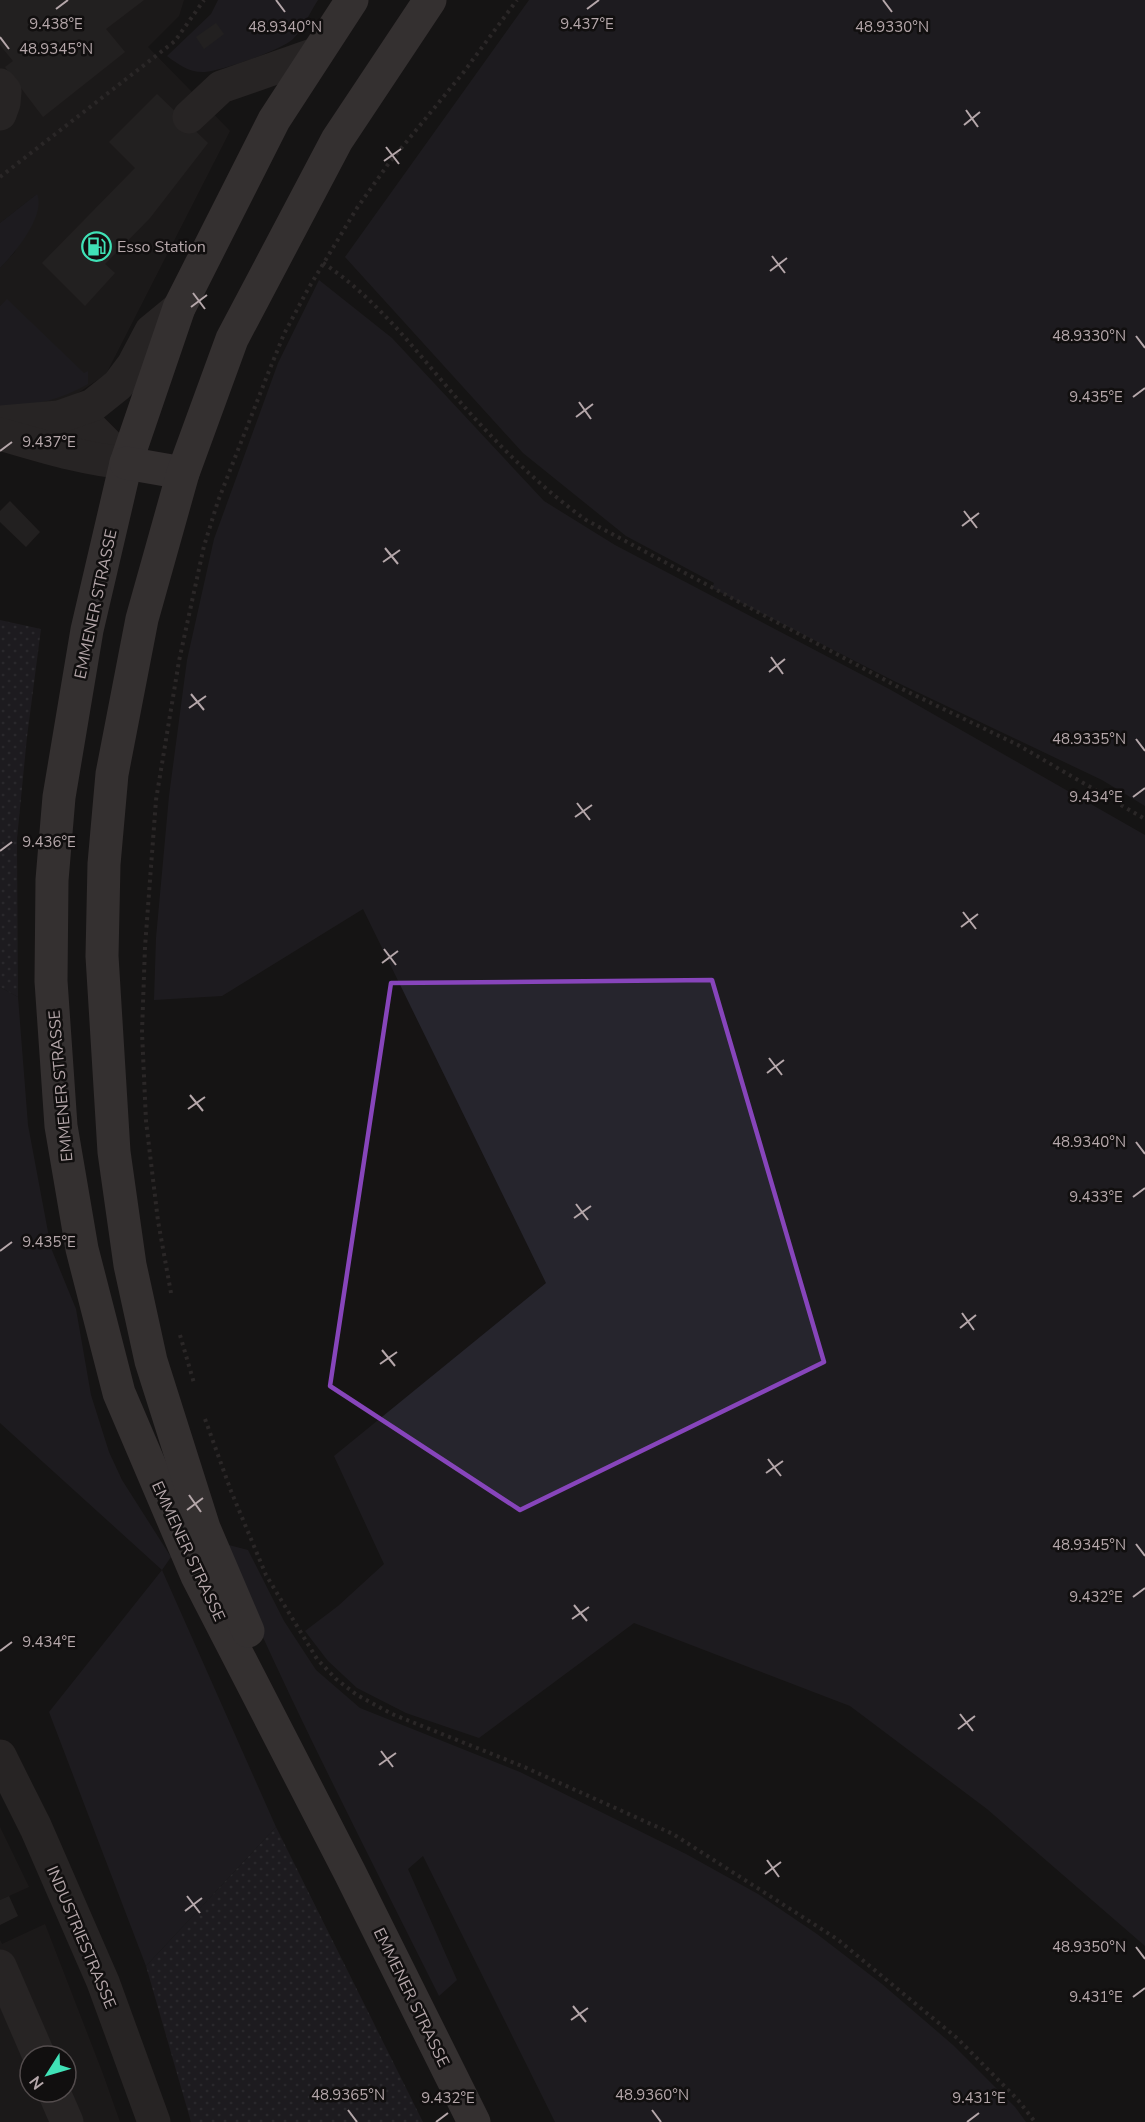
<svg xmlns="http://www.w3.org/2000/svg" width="1145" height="2122" viewBox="0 0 1145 2122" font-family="'Nunito Sans',sans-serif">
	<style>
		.built { fill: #232020; fill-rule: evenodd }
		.grass { fill: #26252d }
		.garden { fill: url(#garden-dots) }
		.building { fill: #322f2f }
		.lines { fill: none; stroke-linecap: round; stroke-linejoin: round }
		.path { stroke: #433e3f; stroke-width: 4; stroke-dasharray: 3 4.5; stroke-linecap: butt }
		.minor { stroke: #3c3838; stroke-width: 33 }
		.major { stroke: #595253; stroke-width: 33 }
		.marked { fill: none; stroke: #8745bb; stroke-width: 4.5; stroke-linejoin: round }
		.ticks { fill: none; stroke: #b5a7aa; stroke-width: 2 }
		.labels { text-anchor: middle; stroke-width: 5; stroke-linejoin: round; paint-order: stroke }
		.poi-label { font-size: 16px; fill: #b5a7aa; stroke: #110f0f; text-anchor: start }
		.street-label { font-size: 16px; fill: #b5a7aa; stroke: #110f0f }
		.ticks-label { font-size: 15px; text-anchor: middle; fill: #b5a7aa; stroke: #110f0f; stroke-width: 5; stroke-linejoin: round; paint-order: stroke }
	</style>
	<defs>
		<pattern id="garden-dots" width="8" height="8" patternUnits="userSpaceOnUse" patternTransform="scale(1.5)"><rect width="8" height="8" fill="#26252d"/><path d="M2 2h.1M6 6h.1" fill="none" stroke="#434249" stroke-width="1.8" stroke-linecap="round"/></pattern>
	</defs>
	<rect width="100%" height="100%" fill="#161414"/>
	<g class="built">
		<polygon points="0,0 184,0 179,16 148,47 230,131 106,374 72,397 15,411 0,452 0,406 84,374 7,300 0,306 0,268 15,252 37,194 0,223"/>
		<polygon points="0,1827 29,1887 0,1900"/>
		<path d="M45 1924 103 2074 120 2122H0V1940L2 1944ZM30 2056H66V2092H30Z"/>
	</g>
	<g class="grass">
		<path d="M218 0H318C310 12 303 29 293 39 282 50 221 71 205 72 190 73 179 65 167 56L211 14Z"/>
		<polygon points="529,0 1145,0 1145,806 1102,780 894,681 712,588 714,583 626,536 523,453 345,257"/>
		<path d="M37 194C46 215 15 253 0 268V223Z"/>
		<polygon points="319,280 392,338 544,501 615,545 891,690 1145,835 1145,1946 987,1809 850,1706 634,1623 479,1738 406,1713 357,1688 328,1661 305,1631 338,1606 384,1564 334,1456 546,1283 363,909 222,996 154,1000 156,938 169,796 187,660 214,539 278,363"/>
		<path d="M7 299 84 373 88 371V384C60 400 32 407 0 406V306Z"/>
		<polygon points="0,987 18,997 28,1125 51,1248 76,1309 91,1395 109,1452 122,1480 171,1557 162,1570 276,1827 146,1966 49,1712 162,1570 0,1423"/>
		<path d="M221 1543 248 1550 284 1621 316 1670 360 1708 520 1772 686 1854 758 1894 817 1934 882 1984 953 2045 1015 2107 1026 2122H555L423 1856 408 1869 457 1980 439 1996C364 1846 287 1697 221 1543Z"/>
	</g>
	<g class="garden">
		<polygon points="0,620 41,629 27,737 17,839 18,997 0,987"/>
		<polygon points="276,1827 423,2122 191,2122 146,1966"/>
	</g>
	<g class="building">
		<polygon points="0,0 144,0 106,29 125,52 43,117 5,67 13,61 0,45"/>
		<polygon points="216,23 224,34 204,49 196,37"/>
		<polygon points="157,94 208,143 150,218 105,264 115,273 85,306 42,263 135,168 109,142"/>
		<polygon points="10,501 40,532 26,547 0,522 0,511"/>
		<polygon points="9,1896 18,1916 0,1925 0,1900"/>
	</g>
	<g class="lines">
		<g class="path">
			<polyline points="0,177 175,41 204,0"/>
			<path d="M323 263C381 301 423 361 469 412 505 452 543 489 586 520L900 688 1018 745 1145 819"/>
			<polyline points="171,1293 158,1221 146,1121 142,1032 145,947 156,800 179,661 204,546 218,501 267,376 284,334 308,289 357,208 389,163 463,73 517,0"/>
			<polyline points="180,1335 194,1383"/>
			<polyline points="205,1419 231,1491 266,1575 317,1659 336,1679 357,1695 392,1714 522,1766 673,1834 837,1939 957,2038 1018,2100 1035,2122"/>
		</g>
		<g class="minor">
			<polyline points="0,85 5,91 4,103 0,114"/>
			<polyline points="189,117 221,87 315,54"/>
			<polyline points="59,417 92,429 126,463"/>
			<polyline points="0,422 59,417 93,405 118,385 133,365 151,331 179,308"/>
			<path d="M0 434C42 446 82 459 126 463"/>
			<polyline points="0,1756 36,1828 103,1982 154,2122"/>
			<polyline points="0,1966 39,2056"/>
			<polyline points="54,2092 67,2122"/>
		</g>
		<g class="major">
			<polyline points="352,0 274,120 179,308 126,463 87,630 59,797 52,880 51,981 61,1126 82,1249 119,1393 197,1576 350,1873 474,2122"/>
			<polyline points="126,463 183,473"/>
			<polyline points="248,1631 204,1528 151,1361 130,1265 114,1152 102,956 104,864 112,774 142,619 183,473 232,339 337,140 430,0"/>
		</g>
	</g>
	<path d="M0 0H1145V2122H0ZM712 980 824 1362 520 1510 330 1386 391 983Z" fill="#161414" fill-opacity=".55" fill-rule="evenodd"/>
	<path class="marked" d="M712 980 824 1362 520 1510 330 1386 391 983Z"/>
	<path class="ticks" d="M276 0 285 12M883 0 892 12M56 9 68 0M587 9 599 0M0 37 9 49M966 110 978 127M964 125 980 112M386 147 399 164M384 161 401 149M772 256 785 273M770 271 787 258M193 293 205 309M191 307 207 295M1136 336 1145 348M1133 397 1145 388M579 402 591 419M576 417 593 404M0 451 12 442M964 511 977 528M962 526 979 513M385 548 398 564M383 562 400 550M771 657 783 674M769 672 785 659M191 694 204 710M189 708 206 696M1136 739 1145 751M1133 797 1145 788M577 803 590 820M575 817 592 805M0 851 12 842M963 912 976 929M961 927 978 914M384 949 396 965M382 963 398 951M769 1058 782 1075M767 1073 784 1060M190 1095 203 1111M188 1109 205 1097M1136 1142 1145 1154M1133 1197 1145 1188M576 1204 588 1220M574 1218 591 1206M0 1251 12 1242M962 1313 974 1330M960 1328 976 1315M382 1350 395 1366M380 1364 397 1352M768 1459 781 1476M766 1473 783 1461M189 1495 201 1512M187 1510 203 1498M1136 1544 1145 1556M1133 1597 1145 1588M574 1605 587 1621M572 1619 589 1607M0 1651 12 1642M960 1714 973 1731M958 1729 975 1716M381 1751 393 1767M379 1765 396 1753M767 1860 779 1877M765 1874 781 1862M187 1896 200 1913M185 1911 202 1898M1136 1947 1145 1959M1133 1997 1145 1988M573 2006 586 2022M571 2020 588 2008M348 2110 357 2122M652 2110 661 2122M436 2122 448 2113M967 2122 979 2113"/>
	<defs>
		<symbol id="fuel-ring" viewBox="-11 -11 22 22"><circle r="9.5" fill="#110f0f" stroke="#40e2b7" stroke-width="1.5"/><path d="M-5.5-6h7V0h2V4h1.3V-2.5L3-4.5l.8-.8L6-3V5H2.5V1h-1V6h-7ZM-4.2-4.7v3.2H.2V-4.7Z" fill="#40e2b7"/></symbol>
	</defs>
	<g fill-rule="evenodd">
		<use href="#fuel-ring" x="80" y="230" width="33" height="33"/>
	</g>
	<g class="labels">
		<g class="poi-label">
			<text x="117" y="252">Esso Station</text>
		</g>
		<g class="street-label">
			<text transform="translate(95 604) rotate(-78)" y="6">EMMENER STRASSE</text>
			<text transform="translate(60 1086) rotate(-95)" y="6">EMMENER STRASSE</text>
			<text transform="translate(189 1551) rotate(65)" y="6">EMMENER STRASSE</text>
			<text transform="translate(82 1937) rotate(67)" y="6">INDUSTRIESTRASSE</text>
			<text transform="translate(412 1997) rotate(64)" y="6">EMMENER STRASSE</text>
		</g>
	</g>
	<g class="ticks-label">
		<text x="56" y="29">9.438°E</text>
		<text x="587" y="29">9.437°E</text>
		<text x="285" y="32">48.9340°N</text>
		<text x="892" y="32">48.9330°N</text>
		<text x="56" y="54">48.9345°N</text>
		<text x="1089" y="341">48.9330°N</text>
		<text x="1096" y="402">9.435°E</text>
		<text x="49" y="447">9.437°E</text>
		<text x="1089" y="744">48.9335°N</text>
		<text x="1096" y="802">9.434°E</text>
		<text x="49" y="847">9.436°E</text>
		<text x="1089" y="1147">48.9340°N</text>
		<text x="1096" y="1202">9.433°E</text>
		<text x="49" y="1247">9.435°E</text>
		<text x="1089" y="1550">48.9345°N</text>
		<text x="1096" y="1602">9.432°E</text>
		<text x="49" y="1647">9.434°E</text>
		<text x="1089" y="1952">48.9350°N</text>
		<text x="1096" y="2002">9.431°E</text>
		<text x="348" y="2100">48.9365°N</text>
		<text x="652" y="2100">48.9360°N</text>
		<text x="448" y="2103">9.432°E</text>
		<text x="979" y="2103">9.431°E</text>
	</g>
	<g transform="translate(48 2074) rotate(233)"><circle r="28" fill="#110f0f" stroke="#534c4d" stroke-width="1.5"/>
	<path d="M0-4.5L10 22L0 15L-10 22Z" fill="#40e2b7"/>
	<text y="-9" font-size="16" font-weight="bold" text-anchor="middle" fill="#b5a7aa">N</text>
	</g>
</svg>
